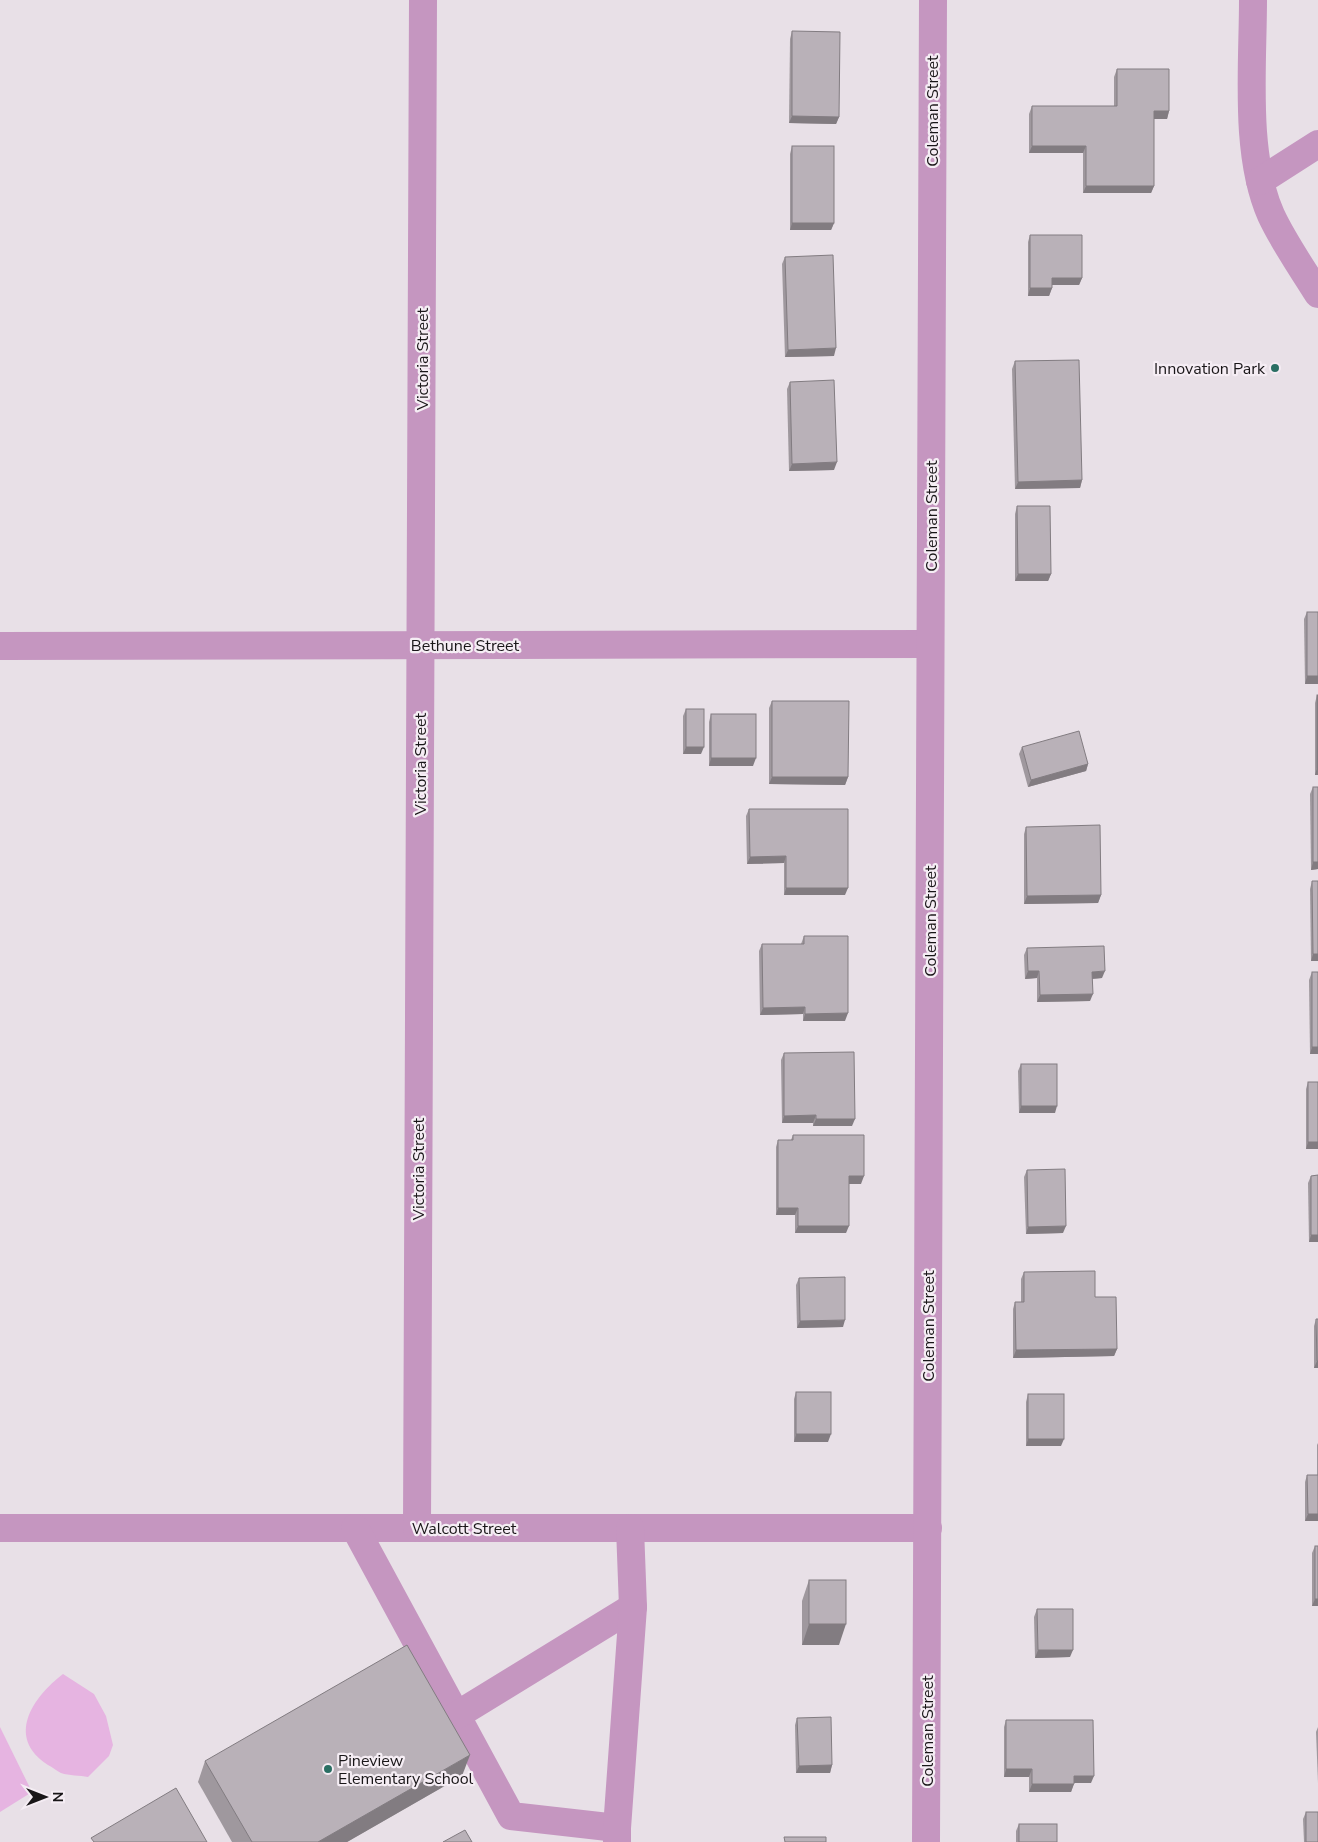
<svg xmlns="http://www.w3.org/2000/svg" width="1318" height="1842" viewBox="0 0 1318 1842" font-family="'Nunito Sans',sans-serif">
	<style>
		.green { fill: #e6b4e1 }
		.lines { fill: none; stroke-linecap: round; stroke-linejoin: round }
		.minor { stroke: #c596c0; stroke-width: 28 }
		.wall { fill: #9f989e }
		.shaded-wall { fill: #827c81 }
		.building { fill: #b9b1b8; stroke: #827c81 }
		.poi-dot { fill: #2a6f63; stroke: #f5edf4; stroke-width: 2 }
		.labels { text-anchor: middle; stroke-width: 4.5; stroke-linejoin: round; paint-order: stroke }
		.street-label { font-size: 16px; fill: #191618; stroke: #f5edf4 }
		.poi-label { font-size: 16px; fill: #191618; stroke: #f5edf4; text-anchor: end }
	</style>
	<rect width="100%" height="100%" fill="#e8e0e7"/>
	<g class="green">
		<path d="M63 1674 94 1694 106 1716 113 1745 109 1756 88 1777C80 1775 69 1776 61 1773 57 1771 52 1767 48 1765 5 1737 33 1697 63 1674Z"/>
		<polygon points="0,1727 32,1792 0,1812"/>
	</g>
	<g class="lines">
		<g class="minor">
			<path d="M1253 0C1253 66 1244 154 1271 215 1284 243 1302 268 1318 294"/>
			<polyline points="1260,181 1318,144"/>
			<polyline points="0,646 930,644"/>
			<polyline points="0,1528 928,1528"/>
			<polyline points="355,1528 511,1816 617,1828"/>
			<polyline points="417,1528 423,0"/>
			<polyline points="457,1715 633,1607"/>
			<polyline points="617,1842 617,1828 633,1607 630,1528"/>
			<polyline points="926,1842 933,0"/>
		</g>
	</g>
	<g class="wall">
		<polygon points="792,31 839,117 836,124 789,123 790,39"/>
		<polygon points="1117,69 1169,111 1167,119 1154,119 1154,186 1151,193 1083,193 1083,153 1029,153 1029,114 1032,106 1114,106 1114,77"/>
		<polygon points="792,146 834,223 831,230 790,230 790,154"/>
		<polygon points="1030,235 1082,278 1079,285 1052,285 1052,288 1049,296 1028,296 1028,242"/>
		<polygon points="785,257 834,356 785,357 782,264"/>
		<polygon points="1015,361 1082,480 1080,488 1015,489 1012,369"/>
		<polygon points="790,382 834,470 789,471 787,389"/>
		<polygon points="1017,506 1051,574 1048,581 1015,581 1015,514"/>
		<polygon points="1307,612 1318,612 1318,684 1305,684 1304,619"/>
		<polygon points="1317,695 1318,775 1315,775 1315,703"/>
		<polygon points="772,701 848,777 845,785 769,784 769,708"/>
		<polygon points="686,709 701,754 683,754 683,716"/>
		<polygon points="711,714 753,766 709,766 709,722"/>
		<polygon points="1022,747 1088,764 1086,771 1028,787 1019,754"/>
		<polygon points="1313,787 1318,787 1318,869 1311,870 1310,794"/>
		<polygon points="749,809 845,895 784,895 784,863 747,864 746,816"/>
		<polygon points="1026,827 1101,895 1098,903 1024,904 1024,834"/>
		<polygon points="1312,881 1318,961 1311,961 1310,889"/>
		<polygon points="804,936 845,1021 803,1021 803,1014 760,1015 759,951 762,944 801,944"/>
		<polygon points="1027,948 1102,978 1092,979 1090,1001 1037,1002 1037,978 1025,979 1024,955"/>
		<polygon points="1312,972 1318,1054 1310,1054 1309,980"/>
		<polygon points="784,1053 852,1126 813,1126 813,1123 782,1123 781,1060"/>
		<polygon points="1021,1064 1055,1113 1019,1113 1018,1071"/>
		<polygon points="1308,1082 1318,1149 1306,1149 1306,1089"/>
		<polygon points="793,1135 861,1184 849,1184 846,1233 795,1233 795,1215 776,1215 776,1147 778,1140 791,1140"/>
		<polygon points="1027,1170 1063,1233 1026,1234 1024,1177"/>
		<polygon points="1318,1175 1318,1242 1309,1242 1308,1183 1311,1176"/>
		<polygon points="1024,1272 1095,1297 1117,1349 1114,1356 1013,1358 1013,1309 1015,1302 1021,1302 1021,1279"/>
		<polygon points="799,1278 843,1327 797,1328 796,1285"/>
		<polygon points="1316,1319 1318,1368 1314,1368 1314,1326"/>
		<polygon points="796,1392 828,1442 794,1442 794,1399"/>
		<polygon points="1028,1394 1061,1446 1026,1446 1026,1402"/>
		<polygon points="1318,1443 1318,1521 1305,1521 1305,1482 1307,1475 1317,1475 1317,1445"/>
		<polygon points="1315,1546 1318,1606 1312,1606 1312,1553"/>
		<polygon points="809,1580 839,1645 802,1645 802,1601"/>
		<polygon points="1037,1609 1070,1657 1035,1658 1034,1617"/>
		<polygon points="797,1718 832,1765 830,1773 796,1773 795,1725"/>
		<polygon points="1006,1720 1091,1783 1074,1783 1071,1792 1029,1792 1029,1777 1004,1777 1004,1727"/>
		<polygon points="1318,1727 1318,1783 1316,1732"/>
		<polygon points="205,1761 462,1776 347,1842 232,1842 198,1782"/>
		<polygon points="1306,1812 1318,1842 1304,1842 1303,1819"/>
		<polygon points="1019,1824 1057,1842 1016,1842 1016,1831"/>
	</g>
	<g class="shaded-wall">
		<polygon points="1154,111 1169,111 1167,119 1151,119"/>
		<polygon points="792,116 839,117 836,124 789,123"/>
		<polygon points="1032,146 1086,146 1083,153 1029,153"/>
		<polygon points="1086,186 1154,186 1151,193 1083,193"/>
		<polygon points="792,223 834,223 831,230 790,230"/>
		<polygon points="1052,278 1082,278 1079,285 1049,285"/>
		<polygon points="1030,288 1052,288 1049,296 1028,296"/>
		<polygon points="836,348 834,356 785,357 788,350"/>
		<polygon points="837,462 834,470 789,471 792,464"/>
		<polygon points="1082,480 1080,488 1015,489 1018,482"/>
		<polygon points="1018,574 1051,574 1048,581 1015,581"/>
		<polygon points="1307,676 1318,676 1318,684 1305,684"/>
		<polygon points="686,747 704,747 701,754 683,754"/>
		<polygon points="711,758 756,758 753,766 709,766"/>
		<polygon points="1088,764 1086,771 1028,787 1031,780"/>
		<polygon points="1317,768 1318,768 1318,775 1315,775"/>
		<polygon points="772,777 848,777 845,785 769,784"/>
		<polygon points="786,856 784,863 747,864 750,857"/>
		<polygon points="1313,862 1318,862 1318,869 1311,870"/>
		<polygon points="786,888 848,888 845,895 784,895"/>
		<polygon points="1101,895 1098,903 1024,904 1027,896"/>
		<polygon points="1313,954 1318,954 1318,961 1311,961"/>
		<polygon points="1028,971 1039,971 1037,978 1025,979"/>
		<polygon points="1105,971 1102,978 1090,979 1092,972"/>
		<polygon points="1093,994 1090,1001 1037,1002 1040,995"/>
		<polygon points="805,1007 803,1014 760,1015 763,1008"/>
		<polygon points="848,1013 845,1021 803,1021 805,1014"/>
		<polygon points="1312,1047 1318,1047 1318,1054 1310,1054"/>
		<polygon points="1021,1106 1057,1106 1055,1113 1019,1113"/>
		<polygon points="816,1115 813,1123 782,1123 784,1116"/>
		<polygon points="816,1119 855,1119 852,1126 813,1126"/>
		<polygon points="1308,1142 1318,1142 1318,1149 1306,1149"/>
		<polygon points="849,1176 864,1176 861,1184 847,1184"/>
		<polygon points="778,1208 798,1208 795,1215 776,1215"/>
		<polygon points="798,1226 849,1226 846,1233 795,1233"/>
		<polygon points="1066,1226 1063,1233 1026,1234 1028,1227"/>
		<polygon points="1311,1235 1318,1235 1318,1242 1309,1242"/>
		<polygon points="845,1320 843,1327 797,1328 800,1321"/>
		<polygon points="1117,1349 1114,1356 1013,1358 1016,1350"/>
		<polygon points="1317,1361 1318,1361 1318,1368 1314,1368"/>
		<polygon points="796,1434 831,1434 828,1442 794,1442"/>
		<polygon points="1028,1439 1064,1439 1061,1446 1026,1446"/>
		<polygon points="1308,1514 1318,1514 1318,1521 1305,1521"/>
		<polygon points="1315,1599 1318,1599 1318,1606 1312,1606"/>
		<polygon points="809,1624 846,1624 839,1645 802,1645"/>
		<polygon points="1038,1650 1073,1650 1070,1657 1035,1658"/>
		<polygon points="470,1755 462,1776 347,1842 318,1842"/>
		<polygon points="832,1765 830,1773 796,1773 799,1766"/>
		<polygon points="1006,1769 1032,1769 1029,1777 1004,1777"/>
		<polygon points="1074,1776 1094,1776 1091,1783 1071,1783"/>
		<polygon points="1032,1784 1074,1784 1071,1792 1029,1792"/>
	</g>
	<g class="building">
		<polygon points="792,31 840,32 839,117 792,116"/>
		<polygon points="1117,69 1169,69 1169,111 1154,111 1154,186 1086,186 1086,146 1032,146 1032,106 1117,106"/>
		<rect x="792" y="146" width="42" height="77"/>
		<polygon points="1030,235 1082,235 1082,278 1052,278 1052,288 1030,288"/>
		<polygon points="833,255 836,348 788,350 785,257"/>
		<polygon points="1079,360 1082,480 1018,482 1015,361"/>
		<polygon points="834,380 837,462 792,464 790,382"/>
		<polygon points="1017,506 1050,506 1051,574 1018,574"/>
		<rect x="1307" y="612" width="11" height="64"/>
		<rect x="1317" y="695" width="1" height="73"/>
		<polygon points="772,701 849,701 848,777 772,777"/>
		<rect x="686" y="709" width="18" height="38"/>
		<rect x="711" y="714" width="45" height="44"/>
		<polygon points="1079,731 1088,764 1031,780 1022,747"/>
		<rect x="1313" y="787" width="5" height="75"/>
		<polygon points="749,809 848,809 848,888 786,888 786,856 750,857"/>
		<polygon points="1100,825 1101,895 1027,896 1026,827"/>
		<polygon points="1312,881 1318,881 1318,954 1313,954"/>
		<polygon points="804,936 848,936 848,1013 805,1014 805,1007 763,1008 762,944 804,944"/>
		<polygon points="1104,946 1105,971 1092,972 1093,994 1040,995 1039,971 1028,971 1027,948"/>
		<rect x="1312" y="972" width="6" height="75"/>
		<polygon points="854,1052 855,1119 816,1119 816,1115 784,1116 784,1053"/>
		<rect x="1021" y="1064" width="36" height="42"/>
		<rect x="1308" y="1082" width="10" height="60"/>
		<polygon points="793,1135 864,1135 864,1176 849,1176 849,1226 798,1226 798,1208 778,1208 778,1140 793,1140"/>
		<polygon points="1065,1169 1066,1226 1028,1227 1027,1170"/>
		<polygon points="1318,1175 1318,1235 1311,1235 1311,1176"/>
		<polygon points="1095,1271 1095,1297 1116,1297 1117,1349 1016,1350 1015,1302 1024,1302 1024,1272"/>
		<polygon points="845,1277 845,1320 800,1321 799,1278"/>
		<polygon points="1316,1319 1318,1319 1318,1361 1317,1361"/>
		<rect x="796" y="1392" width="35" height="42"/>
		<rect x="1028" y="1394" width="36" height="45"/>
		<polygon points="1307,1475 1318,1475 1318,1514 1308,1514"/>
		<rect x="1315" y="1546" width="3" height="53"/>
		<rect x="809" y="1580" width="37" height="44"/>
		<polygon points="1037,1609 1073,1609 1073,1650 1038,1650"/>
		<polygon points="407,1645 470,1755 318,1842 252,1842 205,1761"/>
		<polygon points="831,1717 832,1765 799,1766 797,1718"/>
		<polygon points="1006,1720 1093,1720 1094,1776 1074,1776 1074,1784 1032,1784 1032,1769 1006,1769"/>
		<polygon points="176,1788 207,1842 94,1842 91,1838"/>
		<rect x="1306" y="1812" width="12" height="30"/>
		<rect x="1019" y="1824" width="38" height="18"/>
		<polygon points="465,1830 472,1842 443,1842"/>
		<polygon points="784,1837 826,1837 826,1842 785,1842"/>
	</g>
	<g class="poi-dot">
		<circle cx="1275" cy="368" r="5"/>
		<circle cx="328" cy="1769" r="5"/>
	</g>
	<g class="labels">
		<g class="street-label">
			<text transform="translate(932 111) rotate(-90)" y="6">Coleman Street</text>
			<text transform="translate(422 359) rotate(-90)" y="6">Victoria Street</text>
			<text transform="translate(931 516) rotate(-90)" y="6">Coleman Street</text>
			<text x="465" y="651">Bethune Street</text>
			<text transform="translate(420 764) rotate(-90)" y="6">Victoria Street</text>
			<text transform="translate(930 921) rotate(-90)" y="6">Coleman Street</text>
			<text transform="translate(418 1169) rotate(-90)" y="6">Victoria Street</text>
			<text transform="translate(928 1326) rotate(-90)" y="6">Coleman Street</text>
			<text x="464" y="1534">Walcott Street</text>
			<text transform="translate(927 1731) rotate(-90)" y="6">Coleman Street</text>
		</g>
		<g class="poi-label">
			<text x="1265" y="374">Innovation Park</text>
			<text x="338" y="1766" text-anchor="start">Pineview<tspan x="338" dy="18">Elementary School</tspan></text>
		</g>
	</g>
	<g transform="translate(45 1797) rotate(90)" stroke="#f5edf4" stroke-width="4" paint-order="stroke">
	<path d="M0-4L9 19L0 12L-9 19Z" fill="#191618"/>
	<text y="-8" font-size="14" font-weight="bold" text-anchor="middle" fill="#191618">N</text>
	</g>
</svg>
